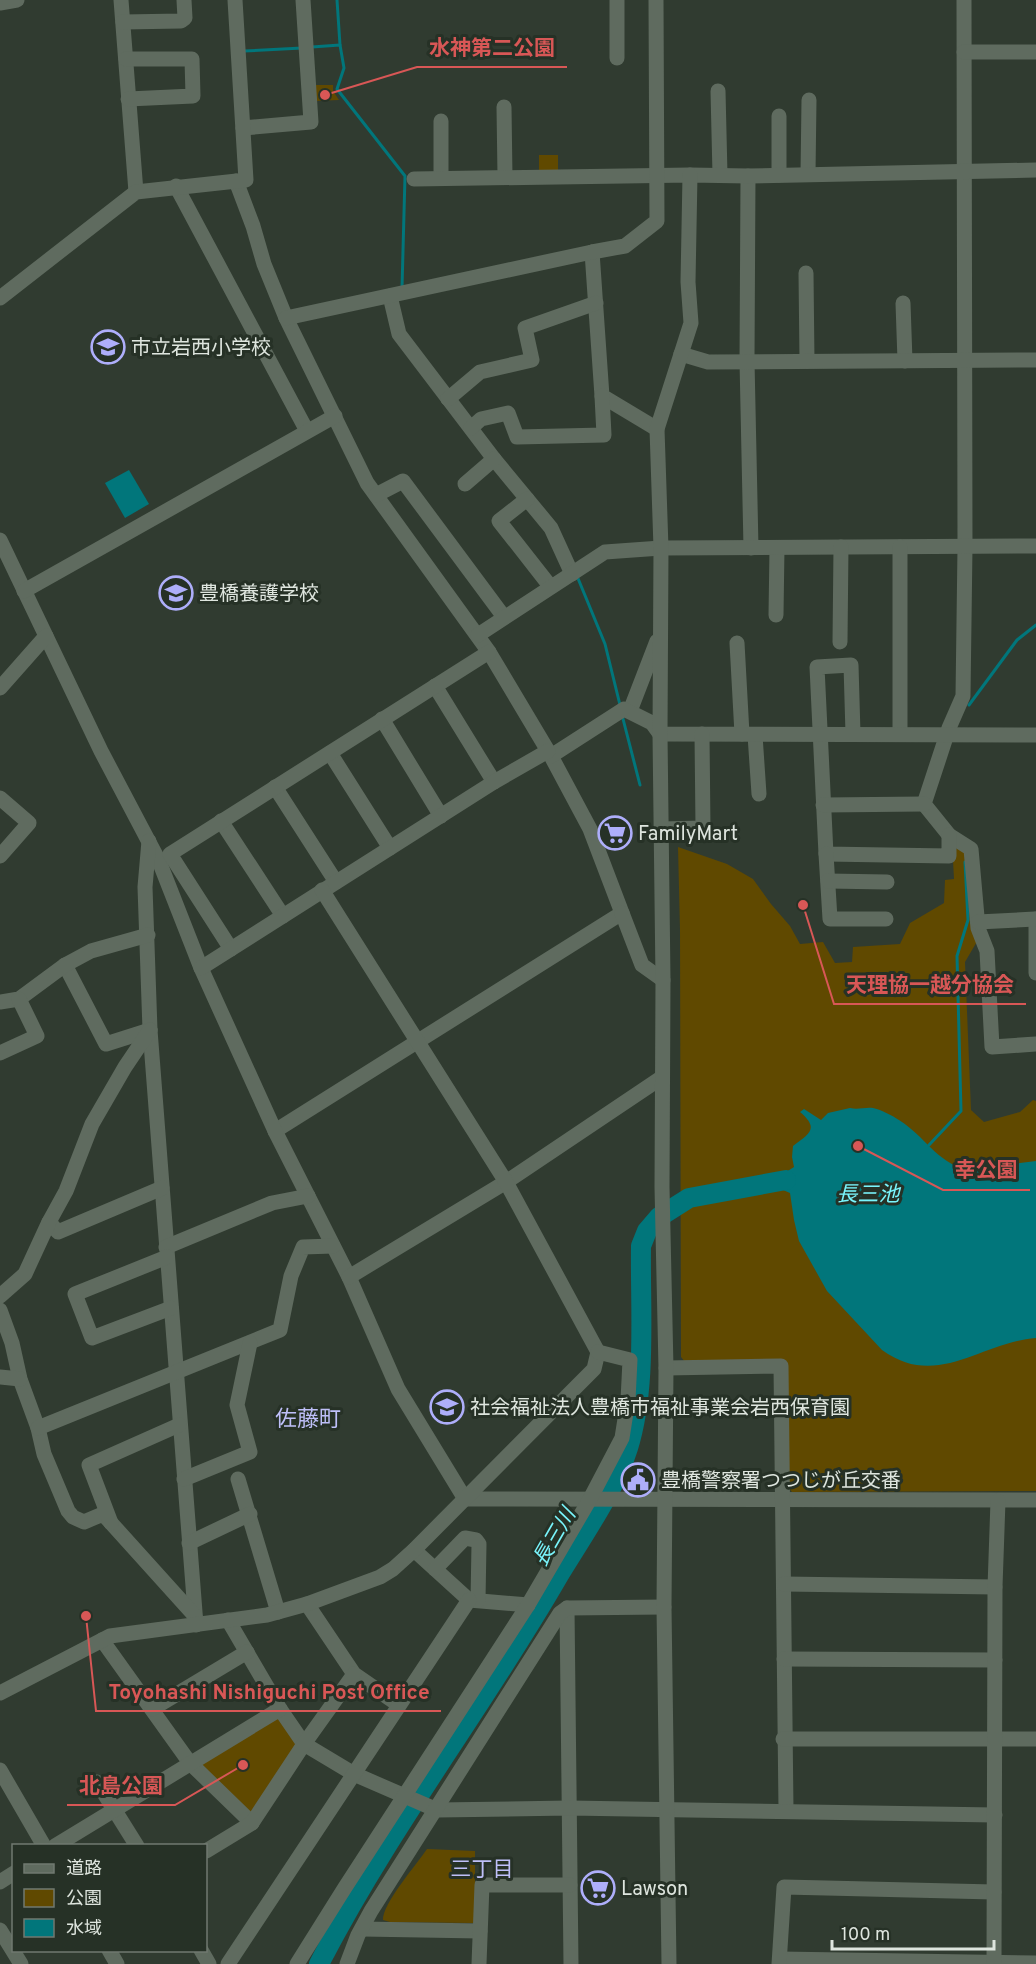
<svg xmlns="http://www.w3.org/2000/svg" width="1036" height="1964" viewBox="0 0 1036 1964" font-family="Overpass,'Noto Sans JP',sans-serif">
	<style>
		.green { fill: #604900 }
		.water { fill: #01767b }
		.lines { fill: none; stroke-linecap: round; stroke-linejoin: round }
		.stream { stroke: #01767b; stroke-width: 3 }
		.river { stroke: #01767b; stroke-width: 20 }
		.minor { stroke: #5f6b5f; stroke-width: 15 }
		.labels { text-anchor: middle; stroke-width: 6; stroke-linejoin: round; paint-order: stroke }
		.poi-label { font-size: 20px; fill: #dee5de; stroke: #263126; text-anchor: start }
		.water-label { font-size: 21px; font-style: italic; fill: #79f5fc; stroke: #263126 }
		.neighbourhood-label { font-size: 21px; fill: #bebff8; stroke: #263126 }
		.quarter-label { font-size: 22px; fill: #bebff8; stroke: #263126 }
		.leader { fill: none; stroke: #d85756; stroke-width: 2 }
		.callout-dot { fill: #d85756; stroke: #263126; stroke-width: 2 }
		.callout-label { font-size: 21px; text-anchor: middle; font-weight: bold; fill: #d85756; stroke: #263126; stroke-width: 6; stroke-linejoin: round; paint-order: stroke }
	</style>
	<rect width="100%" height="100%" fill="#303b30"/>
	<g class="green">
		<polygon points="314,85 333,85 333,91 339,100 315,101"/>
		<rect x="539" y="155" width="19" height="17"/>
		<polygon points="952,842 968,852 979,938 965,962 971,1110 984,1122 1020,1112 1033,1100 1036,1101 1036,1491 792,1492 788,1487 786,1360 685,1362 681,1357 680,930 678,847 727,864 753,879 771,904 790,926 800,944 823,942 835,963 852,962 853,947 900,944 910,923 944,903 945,880 954,879"/>
		<polygon points="277,1715 298,1741 253,1814 248,1814 199,1767 200,1762"/>
		<path d="M427 1849 475 1851V1919L473 1923 390 1922 383 1920C382 1904 417 1864 427 1849Z"/>
	</g>
	<g class="water">
		<polygon points="129,470 149,504 125,518 105,483"/>
		<path d="M850 1108C858 1110 865 1107 873 1108 880 1109 893 1116 899 1120 926 1137 935 1161 967 1170L1036 1161V1338C981 1342 937 1390 882 1350L827 1291 799 1241 794 1220 790 1193 783 1190V1174L794 1167 792 1157 793 1146C809 1134 820 1129 800 1112L804 1109 821 1120 828 1113Z"/>
	</g>
	<g class="lines">
		<g class="stream">
			<polyline points="337,0 340,45"/>
			<polyline points="312,47 340,45 344,68 337,89 405,176 402,288"/>
			<polyline points="244,51 302,48"/>
			<polyline points="577,576 605,644 620,705"/>
			<polyline points="969,705 1017,640 1036,625"/>
			<polyline points="622,715 640,785"/>
			<polyline points="929,1145 961,1111 957,956 968,920 965,862"/>
		</g>
		<path class="river" d="M319 1964C389 1828 483 1707 559 1575 582 1537 615 1490 628 1448 647 1387 640 1310 641 1246L647 1231 659 1217 689 1198 786 1180"/>
		<g class="minor">
			<polyline points="121,0 136,192"/>
			<polyline points="617,0 617,58"/>
			<polyline points="964,0 965,547 963,696 949,728 924,804 949,835 971,849 978,928 987,951 992,1047 1036,1044"/>
			<polyline points="0,3 17,0"/>
			<polyline points="123,22 181,21 185,18 184,0"/>
			<polyline points="964,52 1036,52"/>
			<polyline points="126,59 192,59 193,96 128,99"/>
			<polyline points="718,91 720,175"/>
			<polyline points="504,107 505,177"/>
			<polyline points="243,128 311,122 303,0"/>
			<polyline points="808,174 809,100"/>
			<polyline points="779,175 779,116"/>
			<polyline points="748,176 747,361 751,548"/>
			<polyline points="441,178 441,121"/>
			<polyline points="414,179 690,175 748,176 1036,170"/>
			<polyline points="236,181 253,226 264,264 286,318 367,483 489,652 551,756 590,829 622,913 275,1131"/>
			<polyline points="176,186 307,431"/>
			<polyline points="592,252 602,396 657,429"/>
			<polyline points="806,273 807,361"/>
			<polyline points="390,296 399,334 494,459 551,528 572,574"/>
			<polyline points="0,298 136,192 246,180 235,0"/>
			<polyline points="903,303 905,361"/>
			<polyline points="286,318 592,252 625,246 657,221 656,0"/>
			<polyline points="681,354 708,362 1036,360"/>
			<polyline points="448,399 480,372 532,360 525,328 596,303"/>
			<polyline points="471,428 481,419 508,413 517,437 604,435 602,396"/>
			<polyline points="465,484 494,459"/>
			<polyline points="376,495 403,481 504,617"/>
			<polyline points="527,499 499,521 550,586"/>
			<polyline points="0,540 101,751 159,861 201,968 275,1131 349,1277 398,1389 465,1499 1036,1500"/>
			<polyline points="24,591 335,416"/>
			<polyline points="776,615 777,548"/>
			<polyline points="478,635 605,552 661,548 1036,546"/>
			<polyline points="840,642 841,547"/>
			<polyline points="737,643 742,734"/>
			<polyline points="435,686 494,782"/>
			<polyline points="0,688 46,636"/>
			<polyline points="630,711 657,641"/>
			<polyline points="382,719 441,816"/>
			<polyline points="853,734 851,665 817,667 826,854 949,856 949,835"/>
			<polyline points="900,734 900,547"/>
			<polyline points="755,735 759,794"/>
			<polyline points="330,753 390,848"/>
			<polyline points="551,756 624,709 652,723 660,734 1036,735"/>
			<polyline points="275,787 336,882"/>
			<polyline points="0,798 29,823 0,856"/>
			<polyline points="823,805 924,804"/>
			<polyline points="221,821 283,916"/>
			<polyline points="661,829 703,828 702,734"/>
			<polyline points="149,841 145,887 150,1030 196,1625"/>
			<polyline points="826,854 830,919 886,919"/>
			<polyline points="828,881 887,882"/>
			<polyline points="622,913 642,965 663,980"/>
			<polyline points="1036,919 1036,973"/>
			<polyline points="978,922 1035,919"/>
			<polyline points="231,949 170,854 489,652"/>
			<polyline points="65,965 106,1044 150,1030"/>
			<polyline points="201,968 494,782 548,751"/>
			<polyline points="0,1002 19,999 65,965 91,951 148,935"/>
			<polyline points="0,1053 37,1036 19,999"/>
			<polyline points="49,1222 58,1232 162,1188"/>
			<polyline points="166,1247 272,1203 308,1196"/>
			<polyline points="167,1257 75,1294 92,1338 171,1308"/>
			<polyline points="349,1277 506,1182 661,1078"/>
			<polyline points="0,1296 25,1274 49,1222 66,1191 92,1124 125,1067 150,1030"/>
			<polyline points="0,1310 12,1343 20,1379 38,1428 44,1454 68,1511 73,1517 84,1522 103,1514 195,1616"/>
			<polyline points="666,1368 781,1366 786,1810"/>
			<polyline points="0,1377 20,1379"/>
			<polyline points="38,1428 280,1330 291,1276 303,1247 333,1246"/>
			<polyline points="184,1479 250,1452 237,1405 250,1343"/>
			<polyline points="238,1479 278,1612"/>
			<polyline points="111,1523 89,1465 179,1425"/>
			<polyline points="189,1543 250,1514"/>
			<polyline points="414,1550 469,1600 528,1605"/>
			<polyline points="435,1569 465,1538 476,1540 479,1544 478,1600"/>
			<polyline points="784,1584 995,1587"/>
			<polyline points="307,1604 354,1674 399,1705"/>
			<polyline points="567,1608 571,1964"/>
			<polyline points="228,1620 280,1709 304,1744 354,1774 437,1810 570,1808 995,1815"/>
			<polyline points="102,1640 190,1763 252,1823"/>
			<polyline points="784,1659 995,1660"/>
			<polyline points="0,1693 110,1636 267,1615 307,1604 380,1577 393,1569 414,1550 594,1369 598,1352 506,1182 322,890"/>
			<polyline points="152,1709 247,1652"/>
			<polyline points="783,1739 1036,1739"/>
			<polyline points="0,1770 44,1846"/>
			<polyline points="97,1782 137,1846"/>
			<polyline points="55,1846 280,1709"/>
			<polyline points="206,1851 252,1823 304,1744 354,1674"/>
			<polyline points="0,1882 14,1873"/>
			<polyline points="362,1929 480,1931"/>
			<polyline points="0,1930 21,1964"/>
			<polyline points="109,1950 117,1964"/>
			<polyline points="201,1950 209,1964"/>
			<polyline points="780,1959 1036,1963"/>
			<polyline points="228,1964 469,1600"/>
			<polyline points="297,1964 344,1889 528,1605 590,1499 622,1438 628,1400 630,1360 598,1352"/>
			<polyline points="347,1964 358,1935 371,1911 560,1613 567,1608 664,1607"/>
			<polyline points="479,1964 482,1885 570,1885"/>
			<polyline points="669,1964 664,1607 666,1368 662,1187 663,980 660,734 661,548 657,429 691,323 688,282 690,175"/>
			<polyline points="779,1964 784,1887 994,1892"/>
			<polyline points="994,1964 995,1587 998,1501"/>
		</g>
	</g>
	<defs>
		<symbol id="school-ring" viewBox="-11 -11 22 22"><circle r="9.5" fill="#263126" stroke="#aeaefa" stroke-width="1.5"/><path d="M0-5L7-2L0 1L-7-2ZM-4 1L0 2.5L4 1V4Q0 6-4 4Z" fill="#aeaefa"/></symbol>
		<symbol id="supermarket-ring" viewBox="-11 -11 22 22"><circle r="9.5" fill="#263126" stroke="#aeaefa" stroke-width="1.5"/><path d="M-6-5.5h2.5l.6 2H6L4.5 2H-2.5L-4.4-4H-6ZM-1.5 3.2a1.3 1.3 0 1 0 .1 0ZM3 3.2a1.3 1.3 0 1 0 .1 0Z" fill="#aeaefa"/></symbol>
		<symbol id="civic-ring" viewBox="-11 -11 22 22"><circle r="9.5" fill="#263126" stroke="#aeaefa" stroke-width="1.5"/><path d="M-.6-6.5H3V-4.5H.6V-3L4-1V1h2V6H-6V1h2V-1L-.6-3ZM-1.2 2.5V6h2.4V2.5Z" fill="#aeaefa"/></symbol>
	</defs>
	<g fill-rule="evenodd">
		<use href="#school-ring" x="89" y="328" width="38" height="38"/>
		<use href="#school-ring" x="157" y="574" width="38" height="38"/>
		<use href="#supermarket-ring" x="596" y="814" width="38" height="38"/>
		<use href="#school-ring" x="428" y="1388" width="38" height="38"/>
		<use href="#civic-ring" x="619" y="1461" width="38" height="38"/>
		<use href="#supermarket-ring" x="579" y="1869" width="38" height="38"/>
	</g>
	<g class="labels">
		<g class="poi-label">
			<text x="131" y="354">市立岩西小学校</text>
			<text x="199" y="600">豊橋養護学校</text>
			<text x="638" y="840">FamilyMart</text>
			<text x="470" y="1414">社会福祉法人豊橋市福祉事業会岩西保育園</text>
			<text x="661" y="1487">豊橋警察署つつじが丘交番</text>
			<text x="621" y="1895">Lawson</text>
		</g>
		<g class="water-label">
			<text x="868" y="1201">長三池</text>
			<text transform="translate(554 1537) rotate(-60)" y="7">長三川</text>
		</g>
		<g class="neighbourhood-label">
			<text x="482" y="1876">三丁目</text>
		</g>
		<g class="quarter-label">
			<text x="308" y="1426">佐藤町</text>
		</g>
	</g>
	<path class="leader" d="M325 95L417 67H567M803 905L834 1004H1026M858 1146L943 1190H1030M86 1616L96 1711H441M243 1765L175 1805H67"/>
	<g class="callout-dot">
		<circle cx="325" cy="95" r="6"/>
		<circle cx="803" cy="905" r="6"/>
		<circle cx="858" cy="1146" r="6"/>
		<circle cx="86" cy="1616" r="6"/>
		<circle cx="243" cy="1765" r="6"/>
	</g>
	<g class="callout-label">
		<text x="492" y="55">水神第二公園</text>
		<text x="930" y="992">天理協一越分協会</text>
		<text x="986" y="1177">幸公園</text>
		<text x="269" y="1699">Toyohashi Nishiguchi Post Office</text>
		<text x="121" y="1793">北島公園</text>
	</g>
	<rect x="12" y="1844" width="195" height="108" fill="#263126" stroke="#707970" stroke-width="1.5"/>
	<rect x="24" y="1864" width="30" height="9" fill="#5f6b5f" stroke="#707970" stroke-width="1.5"/>
	<text x="66" y="1874" font-size="18" fill="#dee5de">道路</text>
	<rect x="24" y="1889" width="30" height="18" fill="#604900" stroke="#707970" stroke-width="1.5"/>
	<text x="66" y="1904" font-size="18" fill="#dee5de">公園</text>
	<rect x="24" y="1919" width="30" height="18" fill="#01767b" stroke="#707970" stroke-width="1.5"/>
	<text x="66" y="1934" font-size="18" fill="#dee5de">水域</text>
	<path d="M832 1940v9h162v-9" fill="none" stroke="#dee5de" stroke-width="3"/>
	<text x="841" y="1940" font-size="18" fill="#dee5de" stroke="#263126" stroke-width="4.5" paint-order="stroke">100 m</text>
</svg>
